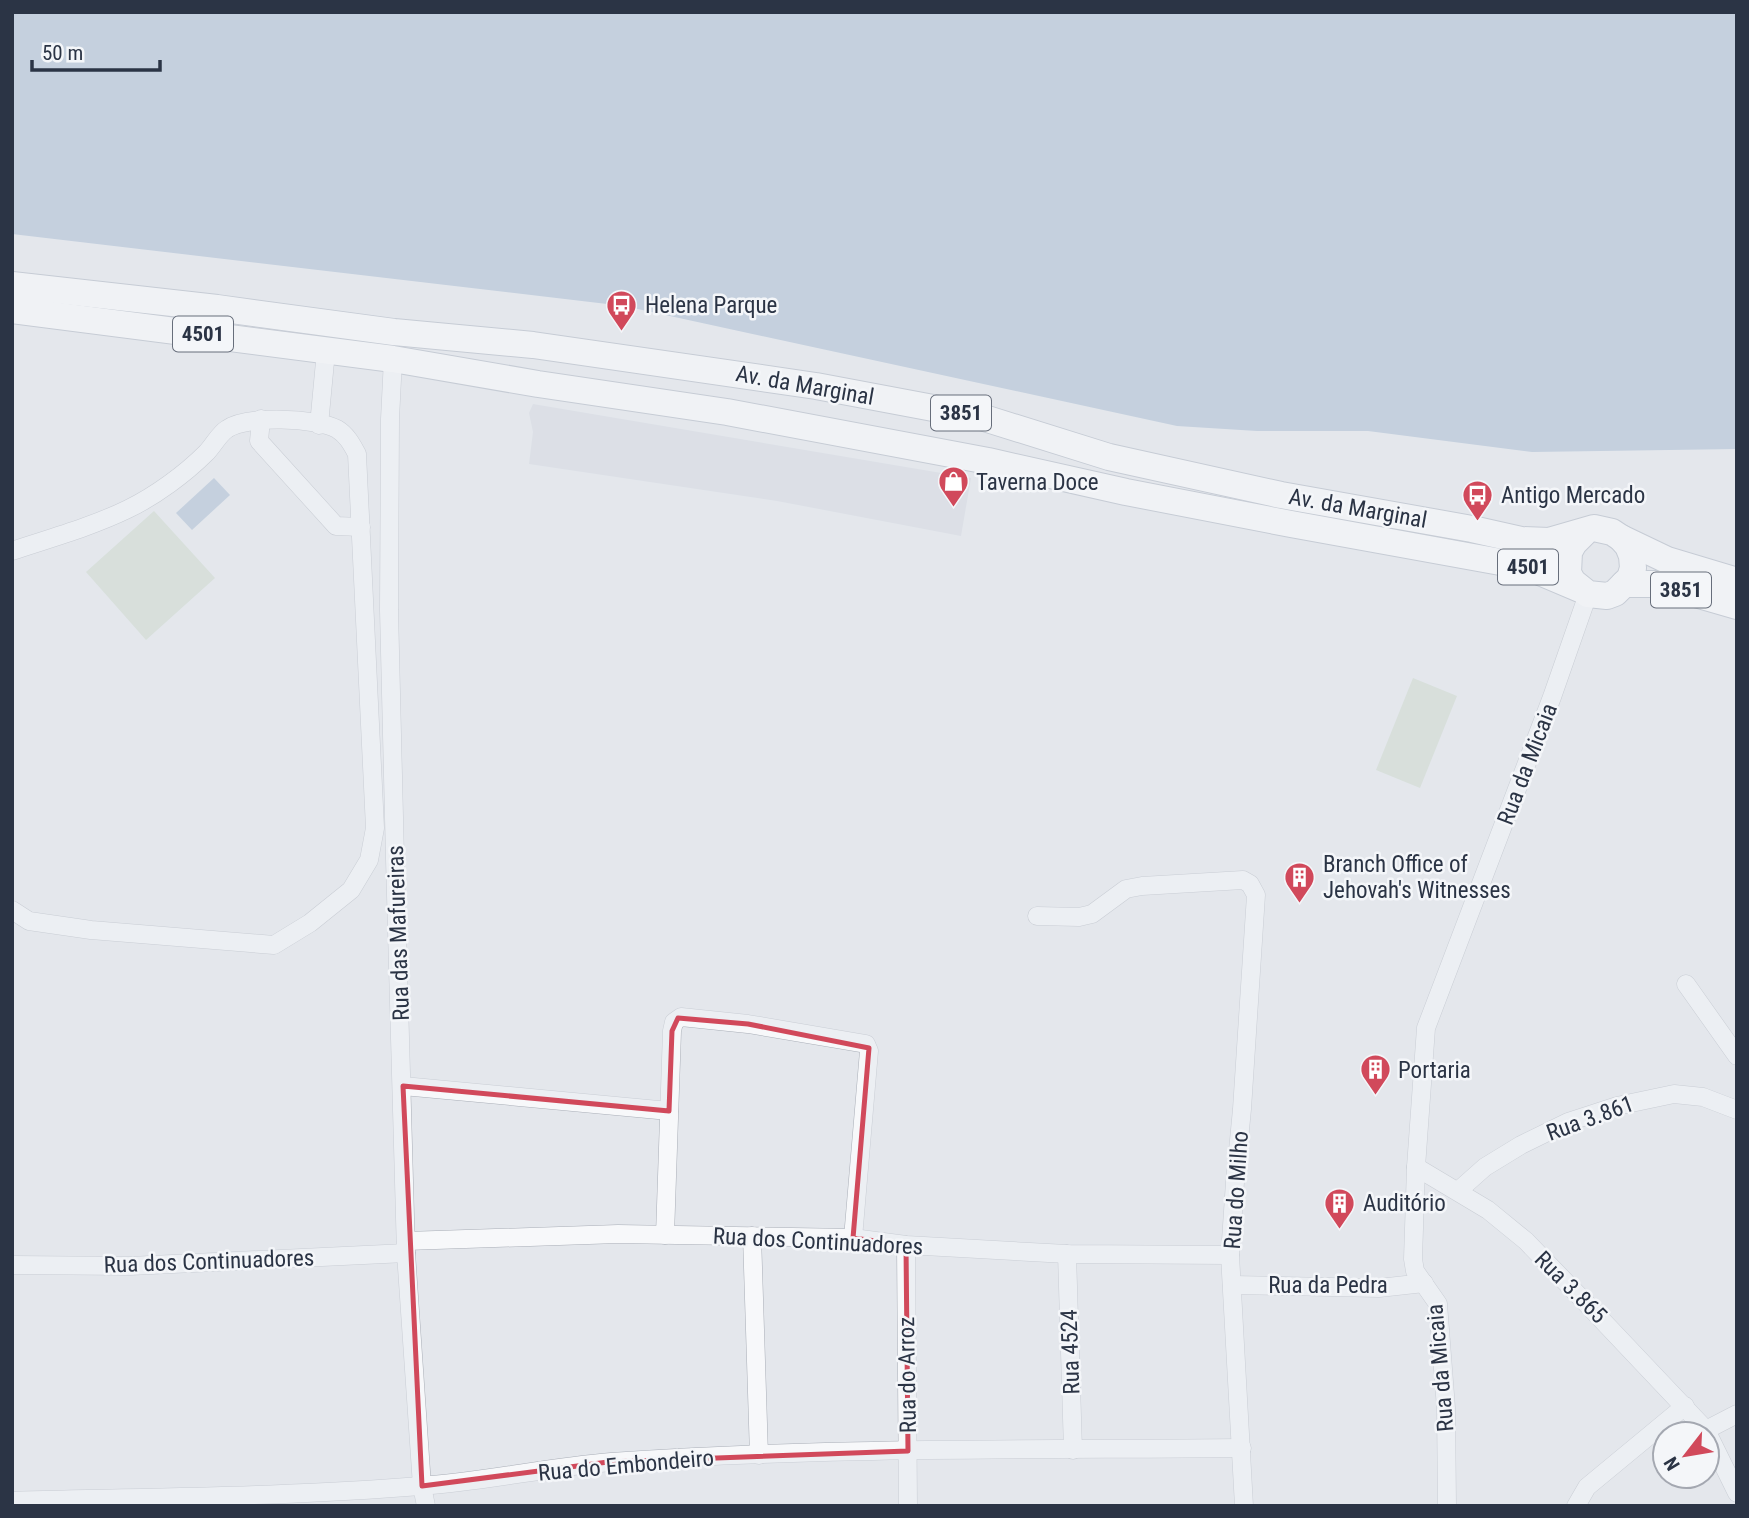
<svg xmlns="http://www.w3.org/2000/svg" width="1749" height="1518" viewBox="0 0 1749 1518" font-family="'Roboto Condensed',sans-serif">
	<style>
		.built { fill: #d2d6de }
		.green { fill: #c9d6c5 }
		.water { fill: #9fb4cc }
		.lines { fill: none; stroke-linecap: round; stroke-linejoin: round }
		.minor-casing { stroke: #a9aeb7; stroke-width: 19 }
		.primary-casing { stroke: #a3abb8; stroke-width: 28 }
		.minor { stroke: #f7f8fa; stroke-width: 18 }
		.primary { stroke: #fff; stroke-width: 26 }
		.marked { fill: none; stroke: #d1495b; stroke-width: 5; stroke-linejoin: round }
		.labels { text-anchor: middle; stroke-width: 5; stroke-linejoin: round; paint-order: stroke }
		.shield { fill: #f4f6f9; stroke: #676e7b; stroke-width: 2 }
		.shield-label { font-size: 21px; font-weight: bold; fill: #2b3445 }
		.poi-label { font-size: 23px; fill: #2b3445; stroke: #f4f6f9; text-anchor: start }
		.street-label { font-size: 23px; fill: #2b3445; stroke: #f4f6f9 }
	</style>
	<rect width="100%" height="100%" fill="#e4e7ec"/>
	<polygon class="built" points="533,404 971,478 961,536 777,501 529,464 533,432 529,413"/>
	<g class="green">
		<polygon points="154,511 215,578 146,640 86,572"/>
		<polygon points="1413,678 1457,696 1420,788 1376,770"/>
	</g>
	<g class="water">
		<polygon points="12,12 1737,12 1737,449 1532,452 1368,431 1257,431 1177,426 624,306 12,234"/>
		<polygon points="214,478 230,495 192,530 176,513"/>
	</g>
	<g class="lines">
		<defs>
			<g id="minor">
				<polyline points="393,359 390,419 389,610 395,859 406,1253 422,1486 426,1506"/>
				<polyline points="261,419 259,441 336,526 361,527"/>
				<polyline points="319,425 326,351"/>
				<path d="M12 551C51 538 91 527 128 509 155 496 185 474 206 453 213 446 219 434 227 429 247 415 316 418 337 429 347 435 352 445 357 454L375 828 369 860 351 890 310 923 274 945 91 930 29 921 12 910"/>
				<polyline points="1037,916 1079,917 1092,914 1126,889 1142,886 1243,880 1250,884 1256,895 1242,1109 1235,1182 1230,1255 1244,1506"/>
				<polyline points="1686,984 1737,1056"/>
				<polyline points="403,1086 669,1111"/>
				<polyline points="1416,1167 1488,1210 1526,1241 1582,1299 1706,1430 1737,1493"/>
				<polyline points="1458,1191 1485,1167 1521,1145 1568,1122 1617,1106 1674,1094 1703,1097 1737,1110"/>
				<polyline points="665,1235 672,1031 674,1022 681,1017 748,1024 866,1044 869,1051 853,1238"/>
				<polyline points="752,1236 759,1455"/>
				<polyline points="406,1241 618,1234 853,1238 906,1245 1067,1254 1230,1255"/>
				<polyline points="906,1245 908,1506"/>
				<polyline points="1067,1254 1073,1450"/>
				<polyline points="12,1265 130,1266 406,1253"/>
				<polyline points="1232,1285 1379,1288 1424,1283"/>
				<polyline points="1706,1430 1737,1414"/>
				<path d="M12 1501C148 1497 285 1497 420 1486 484 1482 547 1467 611 1462 820 1447 1032 1450 1242 1448"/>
				<polyline points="1447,1506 1446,1408 1438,1304 1415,1271 1413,1259 1416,1167 1426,1028 1552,697 1588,594"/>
				<polyline points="1576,1506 1587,1487 1685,1406"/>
			</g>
			<g id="primary">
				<polyline points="12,285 217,308 394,332 533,345 816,386 981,417 1109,457 1281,495 1472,529 1521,540 1549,541 1594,528 1612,532 1621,538 1628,546 1632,556 1633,568 1630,578 1615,593 1607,596 1588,594 1573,582 1568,573 1569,552 1574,543 1586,531"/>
				<polyline points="12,310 393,359 538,384 727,412 988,461 1126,492 1291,524 1528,567 1580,589"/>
				<polyline points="1621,538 1667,560 1737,581"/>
				<polyline points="1624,584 1661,584 1737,606"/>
			</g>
		</defs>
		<use href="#minor" class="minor-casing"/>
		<use href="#primary" class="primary-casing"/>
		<use href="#minor" class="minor"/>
		<use href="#primary" class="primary"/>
	</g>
	<path d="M0 0H1749V1518H0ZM678 1018 748 1024 869 1048 853 1238 906 1245 908 1451 608 1462 422 1486 403 1086 669 1111 672 1031Z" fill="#e4e7ec" fill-opacity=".55" fill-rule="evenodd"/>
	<path class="marked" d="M678 1018 748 1024 869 1048 853 1238 906 1245 908 1451 608 1462 422 1486 403 1086 669 1111 672 1031Z"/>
	<defs>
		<symbol id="bus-pin" viewBox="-11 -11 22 30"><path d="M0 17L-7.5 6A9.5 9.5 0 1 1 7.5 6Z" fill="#d1495b" stroke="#f4f6f9"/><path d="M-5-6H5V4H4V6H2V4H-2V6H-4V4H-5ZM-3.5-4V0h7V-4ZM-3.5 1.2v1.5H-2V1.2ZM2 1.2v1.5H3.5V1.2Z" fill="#fff"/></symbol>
		<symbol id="shop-pin" viewBox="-11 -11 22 30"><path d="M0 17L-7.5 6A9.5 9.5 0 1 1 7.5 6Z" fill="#d1495b" stroke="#f4f6f9"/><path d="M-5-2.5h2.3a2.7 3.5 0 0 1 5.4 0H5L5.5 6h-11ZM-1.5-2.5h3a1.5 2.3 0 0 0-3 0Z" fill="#fff"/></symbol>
		<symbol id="building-pin" viewBox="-11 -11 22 30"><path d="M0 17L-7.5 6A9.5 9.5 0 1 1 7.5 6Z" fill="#d1495b" stroke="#f4f6f9"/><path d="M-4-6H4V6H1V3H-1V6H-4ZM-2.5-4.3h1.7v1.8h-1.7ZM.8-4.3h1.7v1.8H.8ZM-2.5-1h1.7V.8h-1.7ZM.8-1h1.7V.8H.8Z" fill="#fff"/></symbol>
	</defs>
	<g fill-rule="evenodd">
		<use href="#bus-pin" x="604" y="288" width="35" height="47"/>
		<use href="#shop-pin" x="936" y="464" width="35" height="47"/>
		<use href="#bus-pin" x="1460" y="478" width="35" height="47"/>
		<use href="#building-pin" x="1282" y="860" width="35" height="47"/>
		<use href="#building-pin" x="1358" y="1052" width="35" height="47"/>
		<use href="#building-pin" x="1322" y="1186" width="35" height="47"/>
	</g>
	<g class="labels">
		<g class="shield">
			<rect x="173" y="316.5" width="60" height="35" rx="5"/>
			<rect x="931" y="395.5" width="60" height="35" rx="5"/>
			<rect x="1498" y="549.5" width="60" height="35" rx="5"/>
			<rect x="1651" y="572.5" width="60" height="35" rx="5"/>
		</g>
		<g class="shield-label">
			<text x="203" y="341">4501</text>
			<text x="961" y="420">3851</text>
			<text x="1528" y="574">4501</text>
			<text x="1681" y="597">3851</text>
		</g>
		<g class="poi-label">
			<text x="645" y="313">Helena Parque</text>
			<text x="976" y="490">Taverna Doce</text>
			<text x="1501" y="503">Antigo Mercado</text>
			<text x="1323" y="872">Branch Office of<tspan x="1323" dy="26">Jehovah's Witnesses</tspan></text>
			<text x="1398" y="1078">Portaria</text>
			<text x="1363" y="1211">Auditório</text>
		</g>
		<g class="street-label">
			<text transform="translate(805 385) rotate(10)" y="8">Av. da Marginal</text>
			<text transform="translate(1358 508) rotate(10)" y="8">Av. da Marginal</text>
			<text transform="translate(1527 764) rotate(-69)" y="8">Rua da Micaia</text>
			<text transform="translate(398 933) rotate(-92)" y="8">Rua das Mafureiras</text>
			<text transform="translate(1590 1118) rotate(-20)" y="8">Rua 3.861</text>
			<text transform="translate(1236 1190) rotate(-86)" y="8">Rua do Milho</text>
			<text transform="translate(818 1241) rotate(3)" y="8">Rua dos Continuadores</text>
			<text transform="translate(209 1261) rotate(-2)" y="8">Rua dos Continuadores</text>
			<text x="1328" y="1293">Rua da Pedra</text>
			<text transform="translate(1571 1287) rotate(45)" y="8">Rua 3.865</text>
			<text transform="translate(1070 1352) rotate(-92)" y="8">Rua 4524</text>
			<text transform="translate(1440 1368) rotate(-95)" y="8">Rua da Micaia</text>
			<text transform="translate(907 1375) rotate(-91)" y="8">Rua do Arroz</text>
			<text transform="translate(626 1465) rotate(-5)" y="8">Rua do Embondeiro</text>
		</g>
	</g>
	<rect width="1749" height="1518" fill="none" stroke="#2b3445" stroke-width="28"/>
	<g transform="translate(1686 1455) rotate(239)"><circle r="33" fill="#f4f6f9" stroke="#a4a8b1" stroke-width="2"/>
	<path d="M0-5L12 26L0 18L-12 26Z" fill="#d1495b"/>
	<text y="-10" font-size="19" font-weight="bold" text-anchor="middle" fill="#2b3445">N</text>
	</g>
	<path d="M32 60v10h128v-10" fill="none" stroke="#2b3445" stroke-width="3.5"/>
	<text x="42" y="60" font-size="21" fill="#2b3445" stroke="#f4f6f9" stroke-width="5" paint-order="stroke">50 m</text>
</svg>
